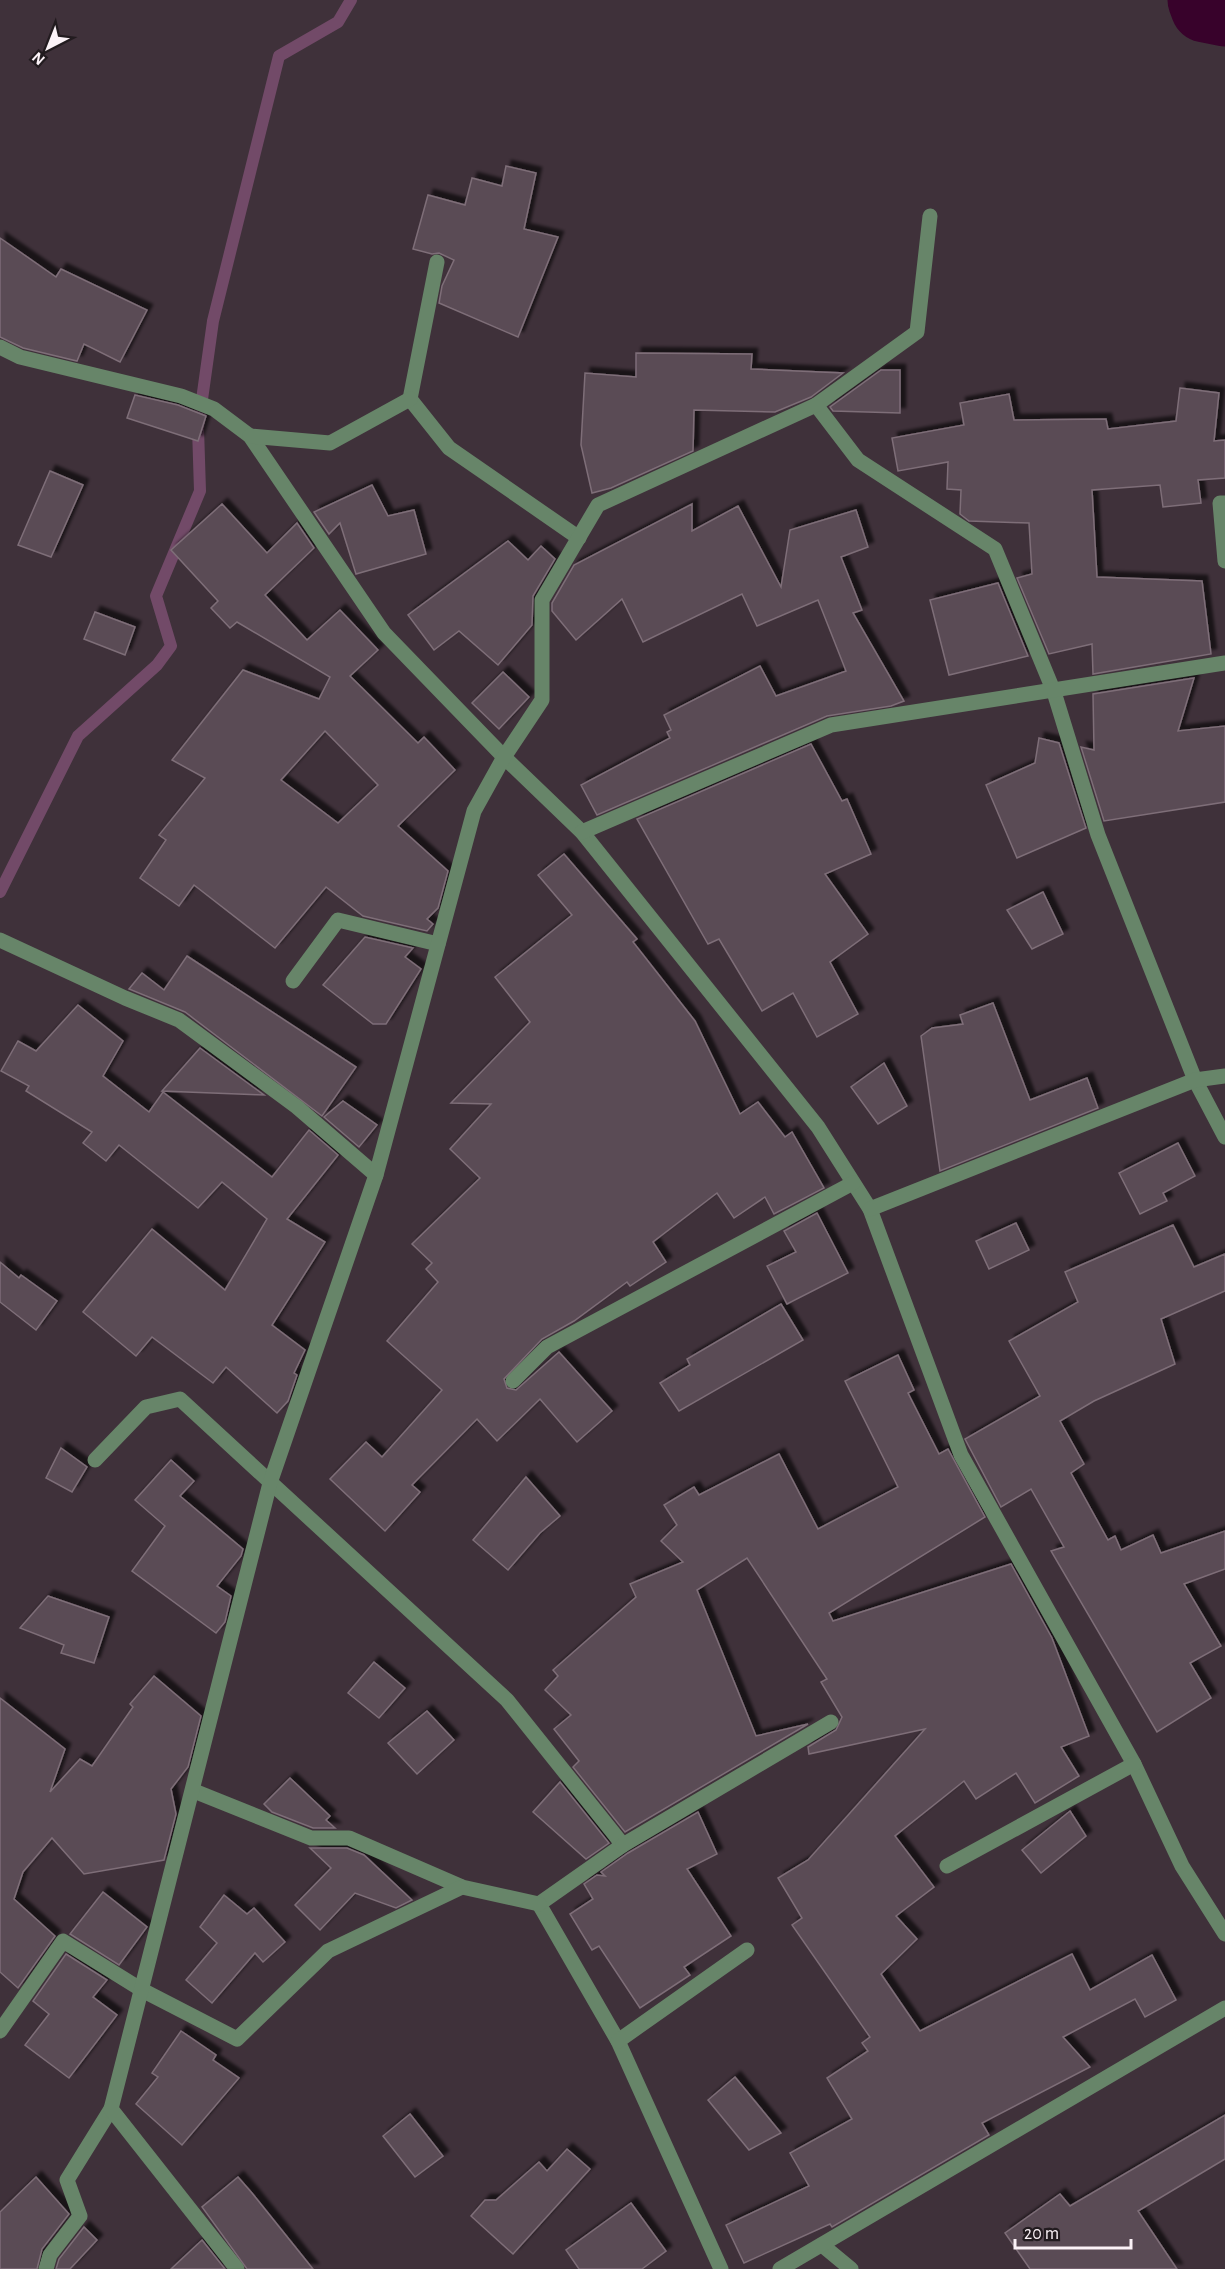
<svg xmlns="http://www.w3.org/2000/svg" width="1225" height="2269" viewBox="0 0 1225 2269" font-family="'Alegreya Sans',sans-serif">
	<style>
		.lines { fill: none; stroke-linecap: round; stroke-linejoin: round }
		.stream { stroke: #724a68; stroke-width: 12 }
		.river { stroke: #38022b; stroke-width: 69 }
		.building { fill: #5a4b55; stroke: #7e6e78; stroke-width: 1.5; fill-rule: evenodd; filter: url(#shadow) }
		.minor { stroke: #678569; stroke-width: 15 }
	</style>
	<defs>
		<filter id="shadow"><feDropShadow dx="5.5" dy="-5.5" stdDeviation="1.5" flood-color="#0009"/></filter>
	</defs>
	<rect width="100%" height="100%" fill="#3f313a"/>
	<g class="lines">
		<polyline class="stream" points="0,892 78,736 157,665 171,646 156,596 200,491 198,428 213,321 279,56 338,22 351,0"/>
		<polyline class="river" points="1202,0 1205,8 1225,12"/>
	</g>
	<g class="building">
		<polygon points="506,166 536,173 524,229 558,237 518,337 439,303 442,286 454,260 439,253 432,254 413,249 428,195 465,205 472,178 502,186"/>
		<polygon points="0,238 56,277 61,269 147,310 120,362 84,344 77,361 23,348 0,337"/>
		<polygon points="636,353 752,354 751,369 843,373 811,397 775,412 694,410 693,451 611,488 592,493 581,445 585,373 636,377"/>
		<polygon points="881,370 900,370 900,413 833,411 830,407"/>
		<polygon points="1180,388 1219,393 1214,441 1225,440 1225,478 1198,480 1201,503 1163,507 1160,485 1092,490 1097,577 1202,581 1211,654 1093,674 1092,644 1049,654 1017,578 1032,574 1029,523 969,521 960,514 961,490 947,489 948,462 898,471 892,438 964,425 960,403 1009,394 1014,420 1106,419 1108,429 1176,421"/>
		<polygon points="135,395 178,405 206,416 198,441 127,418"/>
		<polygon points="50,471 83,485 51,557 18,545"/>
		<polygon points="372,485 388,516 414,510 426,554 356,574 340,523 329,534 314,512"/>
		<path d="M222 504 267 553 297 523 314 548 265 595 307 640 340 610 378 650 350 676 418 743 424 737 455 770 398 826 448 871 438 908 427 919 433 924 427 931 363 916 326 887 275 948 194 885 179 906 140 878 166 840 159 835 205 778 172 760 243 670 319 699 330 677 237 622 230 628 211 608 218 601 171 550ZM325 731 378 785 338 823 281 780Z"/>
		<polygon points="692,504 692,531 738,506 781,587 790,530 856,510 868,547 841,557 862,610 853,613 904,701 891,706 827,716 597,815 581,785 670,738 667,732 671,730 664,715 760,666 776,696 846,671 818,600 757,626 742,594 643,642 622,599 576,640 552,611 552,603 574,565"/>
		<polygon points="508,541 528,560 541,546 555,559 533,596 532,625 498,665 459,631 434,650 408,615"/>
		<polygon points="998,583 1028,656 949,675 930,600"/>
		<polygon points="95,612 135,627 125,655 84,639"/>
		<polygon points="503,672 529,697 499,729 472,703"/>
		<polygon points="1194,678 1178,731 1225,726 1225,802 1104,821 1081,747 1094,750 1093,694"/>
		<polygon points="1039,738 1059,743 1086,828 1017,858 986,785 1035,763"/>
		<polygon points="811,744 842,801 847,799 871,854 825,874 868,934 830,962 858,1014 817,1037 793,993 762,1011 719,939 708,944 637,819"/>
		<polygon points="564,854 637,939 633,942 695,1021 740,1114 758,1102 785,1137 792,1132 824,1188 774,1214 765,1197 734,1218 717,1193 653,1242 666,1262 630,1286 627,1282 574,1321 542,1339 504,1379 507,1388 516,1390 559,1352 612,1411 577,1442 540,1399 497,1441 477,1419 412,1485 420,1492 385,1531 330,1479 366,1442 382,1457 442,1390 387,1341 438,1282 426,1269 432,1263 412,1244 480,1178 450,1149 491,1104 451,1103 530,1022 495,977 572,915 538,875"/>
		<polygon points="1043,892 1063,934 1032,949 1007,910"/>
		<polygon points="365,937 413,948 405,957 421,969 386,1024 373,1024 323,985"/>
		<polygon points="187,956 356,1067 322,1116 185,1012 129,989 142,973 164,990"/>
		<polygon points="993,1003 1030,1100 1087,1078 1098,1108 940,1171 921,1036 932,1028 963,1024 960,1015"/>
		<polygon points="78,1005 123,1041 103,1076 149,1112 163,1092 272,1177 309,1130 338,1155 287,1219 325,1242 272,1325 305,1350 294,1373 297,1375 288,1401 277,1413 226,1367 213,1383 152,1337 136,1356 83,1312 152,1229 225,1290 267,1219 222,1182 198,1208 119,1145 106,1161 83,1143 92,1132 26,1091 29,1086 1,1071 18,1041 36,1051"/>
		<polygon points="200,1048 264,1095 162,1091"/>
		<polygon points="884,1063 907,1106 878,1124 851,1087"/>
		<polygon points="343,1101 377,1125 359,1147 324,1117"/>
		<polygon points="1178,1143 1195,1176 1163,1193 1167,1201 1140,1214 1119,1173"/>
		<polygon points="817,1213 848,1273 787,1304 767,1266 796,1252 784,1231"/>
		<polygon points="1016,1223 1029,1250 989,1269 976,1241"/>
		<polygon points="1173,1225 1194,1267 1225,1254 1225,1291 1161,1319 1175,1364 1094,1401 1060,1421 1084,1464 1071,1473 1108,1540 1115,1536 1121,1550 1153,1535 1161,1553 1225,1531 1225,1569 1184,1584 1221,1646 1190,1663 1211,1698 1157,1732 1051,1551 1064,1547 1031,1489 1001,1507 965,1439 1040,1396 1009,1341 1078,1302 1065,1272"/>
		<polygon points="0,1262 19,1278 21,1275 57,1301 36,1330 0,1302"/>
		<polygon points="781,1304 803,1340 679,1411 660,1383 690,1365 687,1359"/>
		<polygon points="898,1355 914,1390 908,1393 939,1454 948,1449 985,1517 829,1613 833,1621 1011,1564 1052,1638 1089,1736 1061,1747 1079,1776 1035,1803 1016,1773 976,1799 964,1781 895,1836 934,1887 896,1916 917,1939 881,1974 920,2031 1072,1954 1090,1990 1152,1955 1176,2000 1145,2017 1135,1999 1063,2037 1090,2067 982,2123 989,2135 832,2227 830,2224 744,2263 726,2225 809,2186 790,2153 852,2119 827,2078 868,2051 862,2043 870,2037 792,1925 802,1918 778,1878 808,1860 925,1729 809,1754 808,1747 836,1730 842,1717 821,1682 827,1679 747,1558 697,1590 756,1736 808,1724 625,1832 573,1767 579,1761 554,1729 571,1715 545,1690 558,1676 553,1670 636,1597 630,1584 683,1562 661,1541 677,1525 664,1505 694,1487 699,1495 779,1454 818,1529 898,1487 845,1381"/>
		<polygon points="61,1448 87,1467 72,1492 46,1478"/>
		<polygon points="171,1460 194,1481 180,1496 243,1549 241,1556 217,1586 231,1596 225,1622 216,1633 132,1571 165,1526 135,1500"/>
		<polygon points="526,1477 560,1516 540,1533 508,1570 473,1540"/>
		<polygon points="48,1596 109,1617 94,1663 61,1653 64,1645 20,1628"/>
		<polygon points="374,1662 405,1688 379,1718 348,1693"/>
		<polygon points="154,1676 201,1716 188,1767 171,1789 176,1814 164,1860 84,1874 52,1838 23,1872 14,1899 55,1936 18,1988 0,1972 0,1698 65,1749 50,1792 80,1759 92,1766 133,1707 130,1704"/>
		<polygon points="427,1711 454,1740 417,1774 388,1743"/>
		<polygon points="290,1778 330,1816 326,1820 335,1828 313,1828 272,1812 264,1804"/>
		<polygon points="560,1782 609,1843 586,1859 533,1812"/>
		<polygon points="1070,1811 1086,1836 1041,1873 1022,1850"/>
		<polygon points="698,1812 717,1854 687,1869 731,1936 684,1967 690,1975 640,2008 599,1946 592,1950 570,1914 593,1899 584,1884 597,1875 605,1876 601,1872 628,1853"/>
		<polygon points="310,1848 347,1848 364,1855 412,1900 396,1908 355,1893 320,1930 295,1905 331,1868"/>
		<polygon points="103,1892 147,1927 119,1965 70,1934"/>
		<polygon points="224,1895 247,1914 254,1908 285,1942 263,1962 255,1953 212,2003 186,1980 217,1943 200,1927"/>
		<polygon points="66,1954 107,1980 93,1997 117,2015 69,2078 25,2045 49,2014 33,2001"/>
		<polygon points="181,2031 216,2055 213,2060 239,2078 182,2145 136,2104 158,2077 152,2073"/>
		<polygon points="735,2077 781,2133 749,2150 708,2100"/>
		<polygon points="410,2114 443,2156 415,2177 383,2136"/>
		<polygon points="1225,2115 1225,2159 1138,2211 1177,2269 1030,2269 1005,2233 1060,2194 1070,2206"/>
		<polygon points="567,2149 590,2169 513,2254 471,2216 485,2200 496,2200 539,2162 547,2171"/>
		<polygon points="36,2177 69,2214 42,2249 37,2269 0,2269 0,2212"/>
		<polygon points="238,2177 252,2193 313,2269 247,2269 202,2207"/>
		<polygon points="631,2203 666,2251 642,2269 579,2269 566,2250"/>
		<polygon points="84,2227 97,2240 70,2269 56,2269 59,2259"/>
		<polygon points="202,2240 225,2269 171,2269"/>
	</g>
	<g class="lines">
		<g class="minor">
			<polyline points="437,262 410,399 449,448 579,538"/>
			<polyline points="0,347 20,357 181,396 214,409 250,436 384,633 504,757 582,832 818,1127 870,1209 961,1455 1134,1764 1182,1866 1225,1934"/>
			<polyline points="816,405 858,460 995,549 1054,692 1098,835 1195,1080 1225,1137"/>
			<polyline points="250,436 330,443 410,399"/>
			<polyline points="1225,503 1220,503 1225,561"/>
			<polyline points="582,832 831,725 1225,663"/>
			<polyline points="0,940 125,998 179,1020 297,1107 376,1175"/>
			<polyline points="293,981 338,920 438,944"/>
			<polyline points="870,1209 1195,1080 1225,1076"/>
			<polyline points="513,1381 547,1347 853,1183"/>
			<polyline points="95,1460 146,1407 180,1399 507,1700 623,1845 539,1904 618,2041 721,2269"/>
			<polyline points="194,1791 311,1838 349,1838 462,1887 539,1904"/>
			<polyline points="623,1845 831,1722"/>
			<polyline points="947,1866 1134,1764"/>
			<polyline points="0,2031 63,1941 142,1990 237,2039 328,1951 462,1887"/>
			<polyline points="618,2041 747,1950"/>
			<polyline points="822,2245 851,2269"/>
			<polyline points="46,2269 50,2255 80,2216 67,2180 111,2109"/>
			<polyline points="237,2269 111,2109 270,1483 376,1175 474,811 504,757 542,700 542,600 598,505 816,405 917,332 930,216"/>
			<polyline points="780,2269 1225,2008"/>
		</g>
	</g>
	<g transform="translate(48 48) rotate(222)" stroke="#221b1f" stroke-width="4.5" paint-order="stroke">
	<path d="M0-4.5L10 22L0 15L-10 22Z" fill="#fbf2f7"/>
	<text y="-9" font-size="16" font-weight="bold" text-anchor="middle" fill="#fbf2f7">N</text>
	</g>
	<path d="M1015 2239v9h116v-9" fill="none" stroke="#fbf2f7" stroke-width="3"/>
	<text x="1024" y="2239" font-size="18" fill="#fbf2f7" stroke="#221b1f" stroke-width="4.5" paint-order="stroke">20 m</text>
</svg>
